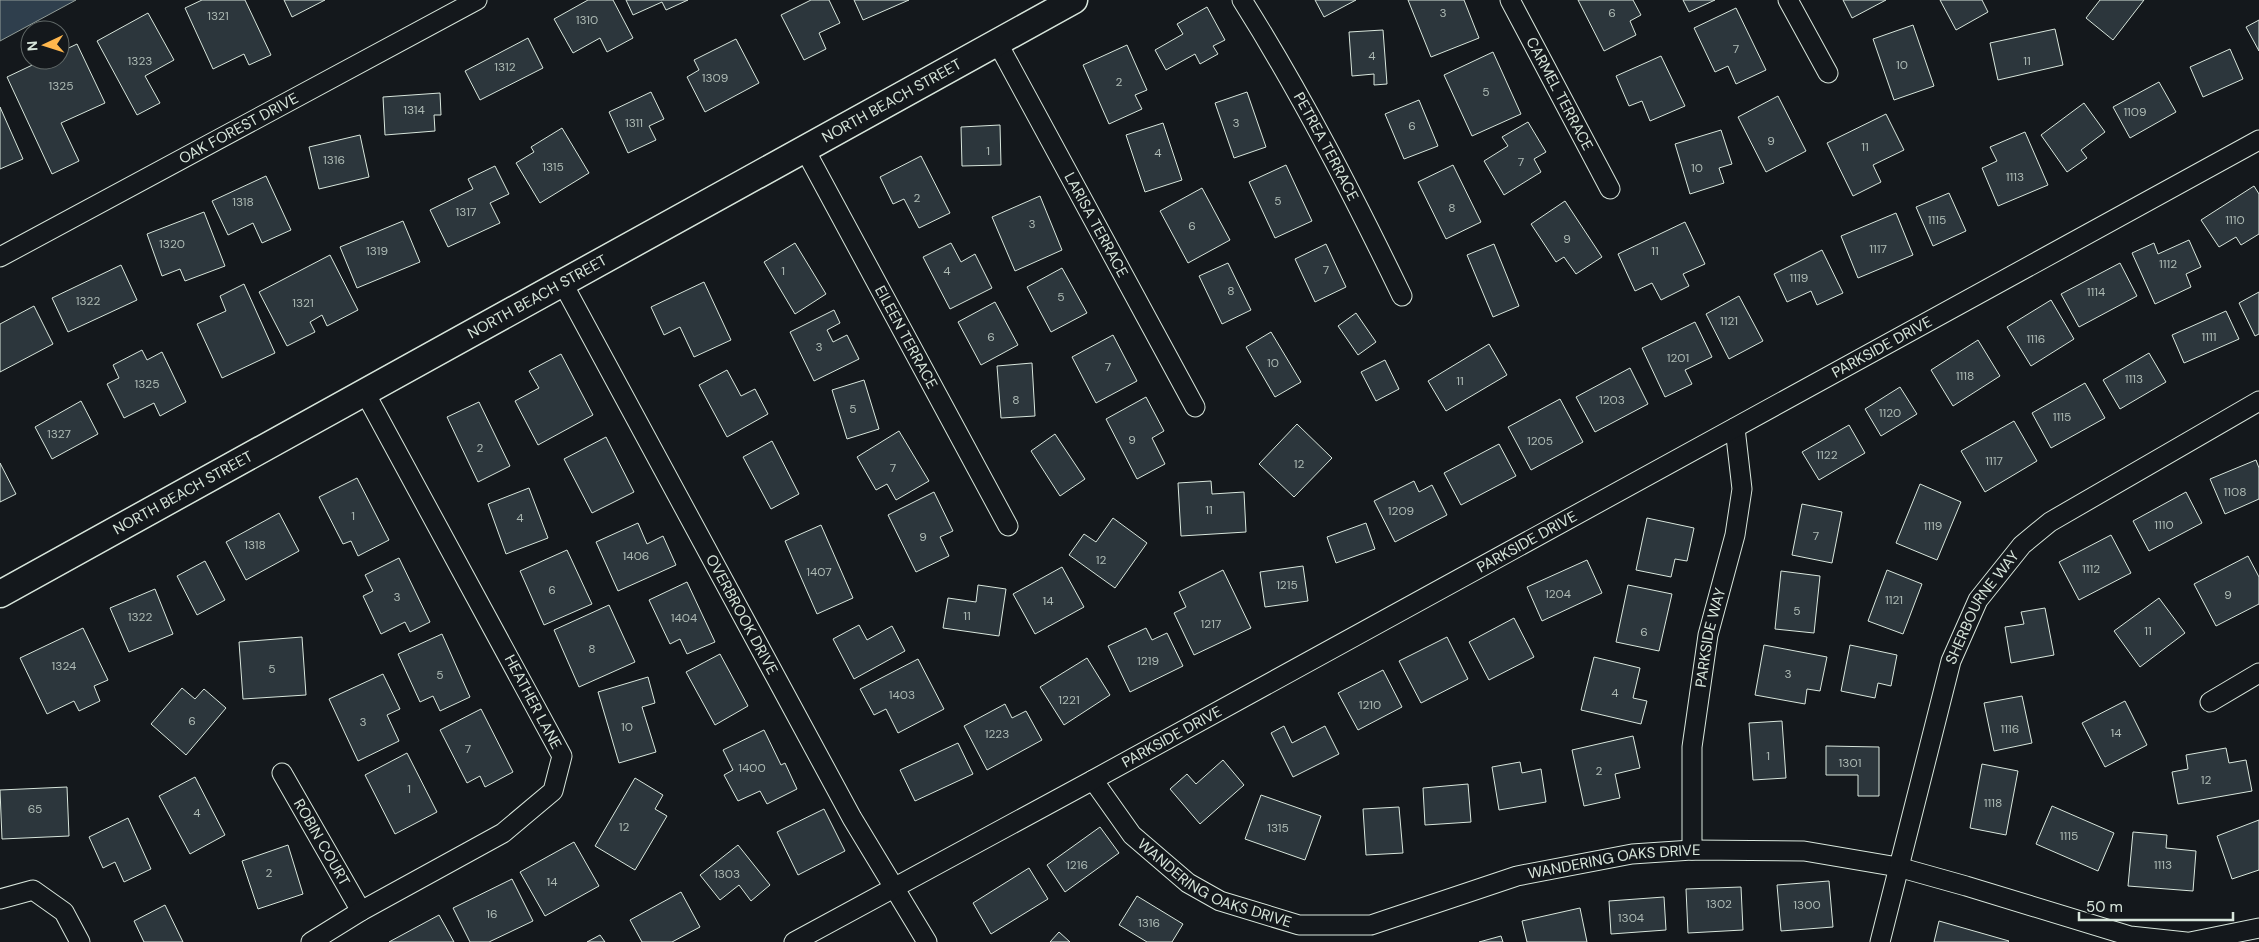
<svg xmlns="http://www.w3.org/2000/svg" width="2259" height="942" viewBox="0 0 2259 942" font-family="'DM Sans',sans-serif">
	<style>
		.water { fill: #2f3f4d; stroke: #939e99 }
		.building { fill: #2c363c; stroke: #d8e6dc }
		.lines { fill: none; stroke-linecap: round; stroke-linejoin: round }
		.street-casing { stroke: #d8e6dc; stroke-width: 21 }
		.secondary-casing { stroke: #d8e6dc; stroke-width: 29 }
		.street { stroke: #14181c; stroke-width: 19 }
		.secondary { stroke: #14181c; stroke-width: 26 }
		.labels { text-anchor: middle; stroke-width: 4; stroke-linejoin: round; paint-order: stroke }
		.number-label { font-size: 12px; fill: #adbab4 }
		.street-label { font-size: 15px; fill: #d8e6dc; stroke: #14181c }
	</style>
	<rect width="100%" height="100%" fill="#14181c"/>
	<polygon class="water" points="0,0 76,0 0,41"/>
	<g class="building">
		<polygon points="202,0 245,0 271,55 249,65 244,54 213,69 185,8"/>
		<polygon points="284,0 325,0 292,17"/>
		<polygon points="588,0 613,0 633,38 607,52 600,38 573,53 554,19"/>
		<polygon points="626,0 688,0 666,10 662,2 633,15"/>
		<polygon points="811,0 829,0 840,23 819,33 826,49 804,60 781,15"/>
		<polygon points="854,0 909,0 863,20"/>
		<polygon points="1315,0 1356,0 1324,17"/>
		<polygon points="1408,0 1464,0 1479,38 1431,57"/>
		<polygon points="1578,0 1633,0 1641,15 1630,21 1636,35 1604,51"/>
		<polygon points="1683,0 1715,0 1689,12"/>
		<polygon points="1843,0 1886,0 1852,18"/>
		<polygon points="1940,0 1982,0 1988,12 1956,30"/>
		<polygon points="2100,0 2144,0 2113,40 2086,18"/>
		<polygon points="1207,7 1225,40 1213,46 1218,54 1200,64 1195,54 1166,70 1155,50 1183,34 1177,24"/>
		<polygon points="1736,8 1766,70 1736,84 1728,66 1715,72 1694,28"/>
		<polygon points="148,13 174,60 145,76 160,103 137,115 97,41"/>
		<polygon points="2259,20 2259,51 2246,27"/>
		<polygon points="1913,25 1934,86 1894,100 1873,39"/>
		<polygon points="2055,29 2063,65 1998,80 1990,43"/>
		<polygon points="1383,30 1387,84 1374,85 1374,74 1352,76 1349,32"/>
		<polygon points="528,38 543,68 480,100 465,71"/>
		<polygon points="736,39 759,83 705,112 687,77 699,70 694,60"/>
		<polygon points="77,44 105,103 61,123 79,161 52,174 7,77 43,60 60,60 60,52"/>
		<polygon points="1127,45 1147,90 1135,95 1142,109 1109,124 1083,65"/>
		<polygon points="2230,49 2243,79 2203,97 2190,67"/>
		<polygon points="1493,52 1521,114 1472,136 1444,75"/>
		<polygon points="1661,56 1685,106 1650,121 1642,101 1629,106 1616,76"/>
		<polygon points="2159,82 2176,112 2130,138 2113,107"/>
		<polygon points="651,92 664,119 649,126 656,140 628,153 609,112"/>
		<polygon points="1247,92 1266,147 1234,158 1215,103"/>
		<polygon points="440,93 441,115 434,115 435,131 385,135 383,97"/>
		<polygon points="1778,96 1806,151 1766,172 1738,117"/>
		<polygon points="1419,100 1438,146 1404,159 1385,114"/>
		<polygon points="2084,103 2105,132 2081,150 2087,158 2067,172 2041,135"/>
		<polygon points="0,107 23,159 0,169"/>
		<polygon points="1886,114 1904,150 1873,165 1881,182 1853,196 1827,143"/>
		<polygon points="1528,122 1546,152 1534,159 1541,172 1504,195 1484,161 1508,146 1502,137"/>
		<polygon points="1163,123 1182,180 1145,192 1126,135"/>
		<polygon points="1000,125 1001,165 962,166 961,127"/>
		<polygon points="562,128 589,173 540,203 516,163 534,152 531,147"/>
		<polygon points="1721,130 1732,164 1719,168 1724,183 1690,194 1675,144"/>
		<polygon points="2025,132 2048,185 1998,206 1982,168 1997,161 1990,147"/>
		<polygon points="360,135 369,177 319,189 309,147"/>
		<polygon points="921,156 950,213 919,228 904,199 893,204 880,177"/>
		<polygon points="1286,165 1312,221 1275,238 1249,182"/>
		<polygon points="1453,165 1481,222 1446,239 1418,182"/>
		<polygon points="495,166 509,194 490,203 500,223 448,247 430,210 473,189 468,179"/>
		<polygon points="266,176 291,230 262,243 253,223 228,235 212,201"/>
		<polygon points="2254,186 2259,194 2259,234 2241,245 2236,237 2219,247 2201,220"/>
		<polygon points="1202,188 1230,240 1188,263 1160,211"/>
		<polygon points="1949,193 1966,231 1933,246 1916,207"/>
		<polygon points="1040,196 1062,250 1015,271 992,217"/>
		<polygon points="1565,201 1602,257 1576,274 1564,257 1556,262 1531,224"/>
		<polygon points="204,212 225,266 185,281 180,269 162,276 147,234"/>
		<polygon points="1896,213 1913,255 1858,278 1841,236"/>
		<polygon points="403,221 420,262 357,288 340,247"/>
		<polygon points="1685,222 1705,264 1683,274 1689,286 1661,300 1652,283 1635,291 1618,254"/>
		<polygon points="2189,240 2201,267 2186,274 2191,287 2155,304 2132,253 2154,243 2158,254"/>
		<polygon points="795,243 826,294 795,314 764,262"/>
		<polygon points="951,243 961,262 975,254 992,288 950,309 923,257"/>
		<polygon points="1326,244 1346,287 1315,302 1295,259"/>
		<polygon points="1494,244 1519,306 1493,317 1467,255"/>
		<polygon points="1822,250 1843,293 1817,305 1811,291 1787,302 1774,274"/>
		<polygon points="330,255 358,310 327,326 322,315 310,322 315,332 287,346 259,292"/>
		<polygon points="1228,263 1251,310 1222,324 1199,276"/>
		<polygon points="2120,263 2137,296 2079,327 2061,294"/>
		<polygon points="121,265 137,300 68,332 52,298"/>
		<polygon points="1062,268 1087,313 1051,332 1027,287"/>
		<polygon points="704,282 731,340 694,357 680,327 664,335 651,307"/>
		<polygon points="244,284 275,353 222,378 197,324 226,311 220,296"/>
		<polygon points="2259,292 2259,334 2255,336 2239,303"/>
		<polygon points="1739,296 1763,341 1729,359 1706,314"/>
		<polygon points="2051,300 2074,339 2031,366 2007,327"/>
		<polygon points="995,302 1018,345 981,365 958,322"/>
		<polygon points="34,306 53,344 0,372 0,324"/>
		<polygon points="834,310 840,323 827,330 833,342 847,335 859,359 814,381 790,332"/>
		<polygon points="2226,311 2239,339 2184,363 2172,335"/>
		<polygon points="1356,313 1376,342 1358,355 1338,326"/>
		<polygon points="1695,322 1712,357 1685,370 1692,384 1665,397 1642,348"/>
		<polygon points="1271,332 1301,382 1275,397 1246,347"/>
		<polygon points="1113,335 1137,381 1096,403 1072,357"/>
		<polygon points="1978,340 2000,376 1953,406 1931,370"/>
		<polygon points="1489,344 1507,375 1446,411 1428,381"/>
		<polygon points="142,350 147,360 162,352 186,402 160,416 154,403 124,418 107,384 119,378 113,365"/>
		<polygon points="2149,353 2166,382 2120,409 2103,380"/>
		<polygon points="561,354 593,415 538,445 515,401 539,388 529,371"/>
		<polygon points="1385,360 1399,389 1376,401 1361,372"/>
		<polygon points="1032,363 1035,416 1001,418 997,366"/>
		<polygon points="1630,368 1648,404 1595,432 1576,397"/>
		<polygon points="727,370 741,396 755,389 768,414 727,437 699,385"/>
		<polygon points="864,380 879,429 847,439 832,390"/>
		<polygon points="2085,383 2105,418 2051,448 2032,413"/>
		<polygon points="1900,387 1917,414 1881,436 1865,409"/>
		<polygon points="1146,397 1164,431 1152,438 1165,464 1137,479 1106,419"/>
		<polygon points="1560,399 1583,442 1531,470 1508,427"/>
		<polygon points="81,401 98,434 52,459 35,427"/>
		<polygon points="479,402 510,466 478,482 447,417"/>
		<polygon points="2014,421 2037,461 1985,492 1961,451"/>
		<polygon points="1297,424 1332,458 1294,497 1259,464"/>
		<polygon points="1849,425 1865,453 1819,480 1802,452"/>
		<polygon points="899,431 929,481 896,500 887,484 876,490 857,457"/>
		<polygon points="1055,434 1085,479 1060,496 1031,451"/>
		<polygon points="606,437 634,492 592,513 564,459"/>
		<polygon points="772,441 799,494 771,509 743,457"/>
		<polygon points="1499,444 1516,476 1461,505 1444,473"/>
		<polygon points="2256,460 2259,468 2259,499 2225,514 2210,479"/>
		<polygon points="0,463 16,494 0,502"/>
		<polygon points="357,478 389,540 358,556 351,541 343,544 319,497"/>
		<polygon points="1211,481 1212,494 1244,492 1246,532 1181,536 1178,483"/>
		<polygon points="1414,481 1419,492 1432,485 1447,515 1395,542 1374,501"/>
		<polygon points="1920,484 1961,502 1937,560 1896,543"/>
		<polygon points="529,488 548,538 506,554 488,504"/>
		<polygon points="934,492 953,531 940,537 949,556 916,572 888,515"/>
		<polygon points="2186,492 2202,523 2149,551 2133,521"/>
		<polygon points="1802,504 1842,512 1832,563 1792,555"/>
		<polygon points="279,513 299,551 246,580 226,542"/>
		<polygon points="1113,518 1147,543 1115,588 1069,555 1084,534 1096,542"/>
		<polygon points="1647,518 1694,528 1687,561 1675,559 1671,577 1636,570"/>
		<polygon points="638,523 647,544 663,536 676,565 618,591 596,542"/>
		<polygon points="1366,523 1375,549 1336,563 1327,537"/>
		<polygon points="821,525 853,598 817,614 785,541"/>
		<polygon points="2111,535 2131,573 2079,600 2059,562"/>
		<polygon points="567,550 592,604 544,625 520,571"/>
		<polygon points="2248,556 2259,577 2259,604 2216,626 2194,584"/>
		<polygon points="399,558 430,622 410,632 405,622 381,634 363,596 373,591 365,575"/>
		<polygon points="1587,560 1602,593 1542,621 1527,587"/>
		<polygon points="205,561 225,600 197,615 177,576"/>
		<polygon points="1303,566 1308,601 1265,607 1260,572"/>
		<polygon points="1062,567 1084,607 1035,634 1013,594"/>
		<polygon points="1223,570 1251,628 1194,655 1174,613 1186,607 1179,592"/>
		<polygon points="1887,570 1922,584 1903,634 1868,621"/>
		<polygon points="1781,571 1820,576 1814,633 1775,629"/>
		<polygon points="687,582 715,642 687,654 680,639 670,644 649,600"/>
		<polygon points="978,585 1006,589 999,636 943,628 948,598 976,602"/>
		<polygon points="1628,585 1672,594 1659,651 1616,642"/>
		<polygon points="155,589 173,634 129,652 110,608"/>
		<polygon points="2159,598 2185,633 2140,667 2114,631"/>
		<polygon points="609,605 635,662 579,687 554,630"/>
		<polygon points="2045,608 2054,655 2011,663 2005,627 2024,624 2021,612"/>
		<polygon points="1514,618 1534,657 1489,680 1469,642"/>
		<polygon points="859,625 867,640 892,626 905,651 854,679 833,639"/>
		<polygon points="83,628 108,680 94,686 100,701 79,711 74,701 47,714 20,658"/>
		<polygon points="1146,628 1152,640 1167,633 1183,666 1130,692 1108,646"/>
		<polygon points="442,634 470,697 440,711 433,696 420,702 398,654"/>
		<polygon points="302,637 306,695 243,699 239,642"/>
		<polygon points="1447,637 1468,679 1421,703 1399,661"/>
		<polygon points="1764,645 1827,657 1820,691 1807,689 1805,704 1755,695"/>
		<polygon points="1850,645 1897,655 1891,686 1878,683 1875,698 1841,691"/>
		<polygon points="720,654 748,706 715,725 686,672"/>
		<polygon points="1594,657 1640,668 1633,698 1647,701 1641,724 1581,710"/>
		<polygon points="1087,658 1110,695 1064,725 1040,687"/>
		<polygon points="918,659 944,709 898,733 886,709 874,715 860,689"/>
		<polygon points="1383,670 1402,707 1358,730 1338,693"/>
		<polygon points="383,674 400,709 387,715 399,741 358,761 329,699"/>
		<polygon points="648,677 655,703 642,707 656,752 619,763 598,692"/>
		<polygon points="182,688 195,699 204,689 226,708 186,755 151,724"/>
		<polygon points="2022,696 2032,743 1994,751 1984,703"/>
		<polygon points="2125,701 2147,745 2105,767 2082,723"/>
		<polygon points="1005,704 1012,718 1026,711 1042,740 987,770 964,726"/>
		<polygon points="481,709 513,772 485,787 480,776 467,783 440,730"/>
		<polygon points="1782,721 1786,778 1753,780 1749,723"/>
		<polygon points="1284,726 1292,743 1325,726 1339,754 1293,777 1271,733"/>
		<polygon points="764,730 781,765 785,763 797,789 767,804 760,791 738,801 724,775 733,770 723,750"/>
		<polygon points="1633,736 1640,768 1615,774 1620,798 1584,806 1572,750"/>
		<polygon points="958,743 973,774 915,801 900,770"/>
		<polygon points="1826,746 1879,747 1879,796 1858,796 1858,775 1826,775"/>
		<polygon points="2226,748 2229,763 2246,760 2252,791 2178,804 2172,772 2188,769 2186,755"/>
		<polygon points="407,753 437,812 395,834 365,775"/>
		<polygon points="1223,760 1244,785 1200,824 1170,789 1187,774 1196,784"/>
		<polygon points="1520,762 1522,773 1541,769 1546,802 1499,810 1492,767"/>
		<polygon points="1982,764 2018,771 2006,835 1970,828"/>
		<polygon points="195,777 225,835 190,854 159,796"/>
		<polygon points="635,778 663,795 655,809 667,816 635,870 595,846"/>
		<polygon points="1468,784 1471,822 1425,825 1423,788"/>
		<polygon points="67,787 69,836 2,839 0,790"/>
		<polygon points="1261,795 1321,816 1305,860 1245,839"/>
		<polygon points="2052,806 2114,833 2098,871 2036,844"/>
		<polygon points="1399,807 1403,853 1366,855 1363,809"/>
		<polygon points="824,809 845,851 798,875 777,832"/>
		<polygon points="128,818 151,869 124,882 115,862 103,868 89,837"/>
		<polygon points="2259,820 2259,870 2232,879 2217,836"/>
		<polygon points="1100,827 1119,853 1065,892 1047,865"/>
		<polygon points="2133,832 2167,835 2166,848 2196,851 2193,891 2128,886"/>
		<polygon points="574,842 599,886 545,916 520,872"/>
		<polygon points="288,845 303,894 258,909 242,861"/>
		<polygon points="738,845 770,885 751,901 739,885 720,900 700,875"/>
		<polygon points="1029,868 1048,899 991,934 973,903"/>
		<polygon points="512,879 533,921 489,942 470,942 453,908"/>
		<polygon points="1829,881 1833,927 1781,931 1777,885"/>
		<polygon points="1741,887 1743,930 1688,933 1686,889"/>
		<polygon points="681,892 700,927 672,942 642,942 630,920"/>
		<polygon points="1137,896 1183,924 1172,942 1147,942 1119,925"/>
		<polygon points="1664,897 1666,930 1611,934 1609,901"/>
		<polygon points="165,905 183,942 144,942 134,921"/>
		<polygon points="1580,908 1587,942 1527,942 1522,921"/>
		<polygon points="439,915 454,942 389,942"/>
		<polygon points="1939,921 2009,941 2008,942 1934,942"/>
		<polygon points="1059,932 1070,942 1050,942"/>
		<polygon points="600,935 605,942 587,942"/>
		<polygon points="1501,936 1503,942 1479,942"/>
	</g>
	<g class="lines">
		<defs>
			<g id="street">
				<path id="s1" d="M1242 0C1302 95 1353 195 1402 296"/>
				<path id="s2" d="M1510 0 1610 189"/>
				<polyline points="1788,0 1828,73"/>
				<path id="s3" d="M997 42 1195 407"/>
				<path id="s4" d="M804 148 1008 526"/>
				<path id="s5" d="M0 257 477 0"/>
				<path id="s6" d="M562 282 852 818 927 942"/>
				<polyline points="2210,702 2259,673"/>
				<path id="s7" d="M282 773 361 911"/>
				<path id="s8" d="M1093 780 1132 835 1188 883 1220 901 1299 925H1371L1517 876 1632 854 1692 850 1804 851 1898 867 1966 886 2130 936 2186 942"/>
				<path id="s9" d="M1692 850V747L1708 635 1735 535 1742 489 1735 428"/>
				<polyline points="0,899 33,890 64,912 80,942"/>
				<polyline points="311,942 361,911 503,833 553,791 562,756 364,391"/>
				<path id="s10" d="M794 942 1093 780 2259 140"/>
				<path id="s11" d="M1880 942 1951 661 1978 600 2022 545 2050 522 2259 401"/>
				<polyline points="2190,942 2259,928"/>
			</g>
			<g id="secondary">
				<path id="s12" d="M0 594 1074 0"/>
			</g>
		</defs>
		<use href="#street" class="street-casing"/>
		<use href="#secondary" class="secondary-casing"/>
		<use href="#street" class="street"/>
		<use href="#secondary" class="secondary"/>
	</g>
	<g class="labels">
		<g class="number-label">
			<text x="1443" y="17">3</text>
			<text x="1612" y="17">6</text>
			<text x="218" y="20">1321</text>
			<text x="587" y="24">1310</text>
			<text x="1736" y="53">7</text>
			<text x="1372" y="60">4</text>
			<text x="140" y="65">1323</text>
			<text x="2027" y="65">11</text>
			<text x="1902" y="69">10</text>
			<text x="505" y="71">1312</text>
			<text x="715" y="82">1309</text>
			<text x="1119" y="86">2</text>
			<text x="61" y="90">1325</text>
			<text x="1486" y="96">5</text>
			<text x="414" y="114">1314</text>
			<text x="2135" y="116">1109</text>
			<text x="634" y="127">1311</text>
			<text x="1236" y="127">3</text>
			<text x="1412" y="130">6</text>
			<text x="1771" y="145">9</text>
			<text x="1865" y="151">11</text>
			<text x="988" y="155">1</text>
			<text x="1158" y="157">4</text>
			<text x="334" y="164">1316</text>
			<text x="1521" y="166">7</text>
			<text x="553" y="171">1315</text>
			<text x="1697" y="172">10</text>
			<text x="2015" y="181">1113</text>
			<text x="917" y="202">2</text>
			<text x="1278" y="205">5</text>
			<text x="243" y="206">1318</text>
			<text x="1452" y="212">8</text>
			<text x="466" y="216">1317</text>
			<text x="1937" y="224">1115</text>
			<text x="2235" y="224">1110</text>
			<text x="1032" y="228">3</text>
			<text x="1192" y="230">6</text>
			<text x="1567" y="243">9</text>
			<text x="172" y="248">1320</text>
			<text x="1878" y="253">1117</text>
			<text x="377" y="255">1319</text>
			<text x="1655" y="255">11</text>
			<text x="2168" y="268">1112</text>
			<text x="1326" y="274">7</text>
			<text x="783" y="275">1</text>
			<text x="947" y="275">4</text>
			<text x="1799" y="282">1119</text>
			<text x="1231" y="295">8</text>
			<text x="2096" y="296">1114</text>
			<text x="1061" y="301">5</text>
			<text x="88" y="305">1322</text>
			<text x="303" y="307">1321</text>
			<text x="1729" y="325">1121</text>
			<text x="991" y="341">6</text>
			<text x="2209" y="341">1111</text>
			<text x="2036" y="343">1116</text>
			<text x="819" y="351">3</text>
			<text x="1678" y="362">1201</text>
			<text x="1273" y="367">10</text>
			<text x="1108" y="371">7</text>
			<text x="1965" y="380">1118</text>
			<text x="2134" y="383">1113</text>
			<text x="1460" y="385">11</text>
			<text x="147" y="388">1325</text>
			<text x="1016" y="404">8</text>
			<text x="1612" y="404">1203</text>
			<text x="853" y="413">5</text>
			<text x="1890" y="417">1120</text>
			<text x="2062" y="421">1115</text>
			<text x="59" y="438">1327</text>
			<text x="1132" y="444">9</text>
			<text x="1540" y="445">1205</text>
			<text x="480" y="452">2</text>
			<text x="1827" y="459">1122</text>
			<text x="1994" y="465">1117</text>
			<text x="1299" y="468">12</text>
			<text x="893" y="472">7</text>
			<text x="2235" y="496">1108</text>
			<text x="1209" y="514">11</text>
			<text x="1401" y="515">1209</text>
			<text x="353" y="520">1</text>
			<text x="520" y="522">4</text>
			<text x="2164" y="529">1110</text>
			<text x="1933" y="530">1119</text>
			<text x="1816" y="540">7</text>
			<text x="923" y="541">9</text>
			<text x="255" y="549">1318</text>
			<text x="636" y="560">1406</text>
			<text x="1101" y="564">12</text>
			<text x="2091" y="573">1112</text>
			<text x="819" y="576">1407</text>
			<text x="1287" y="589">1215</text>
			<text x="552" y="594">6</text>
			<text x="1558" y="598">1204</text>
			<text x="2228" y="599">9</text>
			<text x="397" y="601">3</text>
			<text x="1894" y="604">1121</text>
			<text x="1048" y="605">14</text>
			<text x="1797" y="615">5</text>
			<text x="967" y="620">11</text>
			<text x="140" y="621">1322</text>
			<text x="684" y="622">1404</text>
			<text x="1211" y="628">1217</text>
			<text x="2148" y="635">11</text>
			<text x="1644" y="636">6</text>
			<text x="592" y="653">8</text>
			<text x="1148" y="665">1219</text>
			<text x="64" y="670">1324</text>
			<text x="272" y="673">5</text>
			<text x="1788" y="678">3</text>
			<text x="440" y="679">5</text>
			<text x="1615" y="697">4</text>
			<text x="902" y="699">1403</text>
			<text x="1069" y="704">1221</text>
			<text x="1370" y="709">1210</text>
			<text x="192" y="725">6</text>
			<text x="363" y="726">3</text>
			<text x="627" y="731">10</text>
			<text x="2010" y="733">1116</text>
			<text x="2116" y="737">14</text>
			<text x="997" y="738">1223</text>
			<text x="468" y="753">7</text>
			<text x="1768" y="760">1</text>
			<text x="1850" y="767">1301</text>
			<text x="752" y="772">1400</text>
			<text x="1599" y="775">2</text>
			<text x="2206" y="784">12</text>
			<text x="409" y="793">1</text>
			<text x="1993" y="807">1118</text>
			<text x="35" y="813">65</text>
			<text x="197" y="817">4</text>
			<text x="624" y="831">12</text>
			<text x="1278" y="832">1315</text>
			<text x="2069" y="840">1115</text>
			<text x="1077" y="869">1216</text>
			<text x="2163" y="869">1113</text>
			<text x="269" y="877">2</text>
			<text x="727" y="878">1303</text>
			<text x="552" y="886">14</text>
			<text x="1719" y="908">1302</text>
			<text x="1807" y="909">1300</text>
			<text x="492" y="918">16</text>
			<text x="1631" y="922">1304</text>
			<text x="1149" y="927">1316</text>
		</g>
		<g class="street-label">
			<text dy="5" stroke="none"><textPath href="#s2" startOffset="106">CARMEL TERRACE</textPath></text>
			<text dy="5" stroke="none"><textPath href="#s12" startOffset="1019">NORTH BEACH STREET</textPath></text>
			<text dy="5" stroke="none"><textPath href="#s5" startOffset="271">OAK FOREST DRIVE</textPath></text>
			<text dy="5" stroke="none"><textPath href="#s1" startOffset="169">PETREA TERRACE</textPath></text>
			<text dy="5" stroke="none"><textPath href="#s3" startOffset="208">LARISA TERRACE</textPath></text>
			<text dy="5" stroke="none"><textPath href="#s12" startOffset="614">NORTH BEACH STREET</textPath></text>
			<text dy="5" stroke="none"><textPath href="#s4" startOffset="215">EILEEN TERRACE</textPath></text>
			<text dy="5" stroke="none"><textPath href="#s10" startOffset="1240">PARKSIDE DRIVE</textPath></text>
			<text dy="5" stroke="none"><textPath href="#s12" startOffset="209">NORTH BEACH STREET</textPath></text>
			<text dy="5" stroke="none"><textPath href="#s10" startOffset="835">PARKSIDE DRIVE</textPath></text>
			<text dy="5" stroke="none"><textPath href="#s11" startOffset="352">SHERBOURNE WAY</textPath></text>
			<text dy="5" stroke="none"><textPath href="#s6" startOffset="378">OVERBROOK DRIVE</textPath></text>
			<text dy="5" stroke="none"><textPath href="#s9" startOffset="214">PARKSIDE WAY</textPath></text>
			<text transform="translate(533 702) rotate(62)" y="5">HEATHER LANE</text>
			<text dy="5" stroke="none"><textPath href="#s10" startOffset="430">PARKSIDE DRIVE</textPath></text>
			<text dy="5" stroke="none"><textPath href="#s7" startOffset="80">ROBIN COURT</textPath></text>
			<text dy="5" stroke="none"><textPath href="#s8" startOffset="585">WANDERING OAKS DRIVE</textPath></text>
			<text dy="5" stroke="none"><textPath href="#s8" startOffset="165">WANDERING OAKS DRIVE</textPath></text>
		</g>
	</g>
	<g transform="translate(45 45) rotate(266)"><circle r="24" fill="#14181c" stroke="#626a69"/>
	<path d="M0-4L9 19L0 12L-9 19Z" fill="#ffb74d"/>
	<text y="-8" font-size="14" font-weight="bold" text-anchor="middle" fill="#d8e6dc">N</text>
	</g>
	<path d="M2079 912v8h154v-8" fill="none" stroke="#d8e6dc" stroke-width="2.5"/>
	<text x="2086" y="912" font-size="15" fill="#d8e6dc" stroke="#14181c" stroke-width="4" paint-order="stroke">50 m</text>
</svg>
